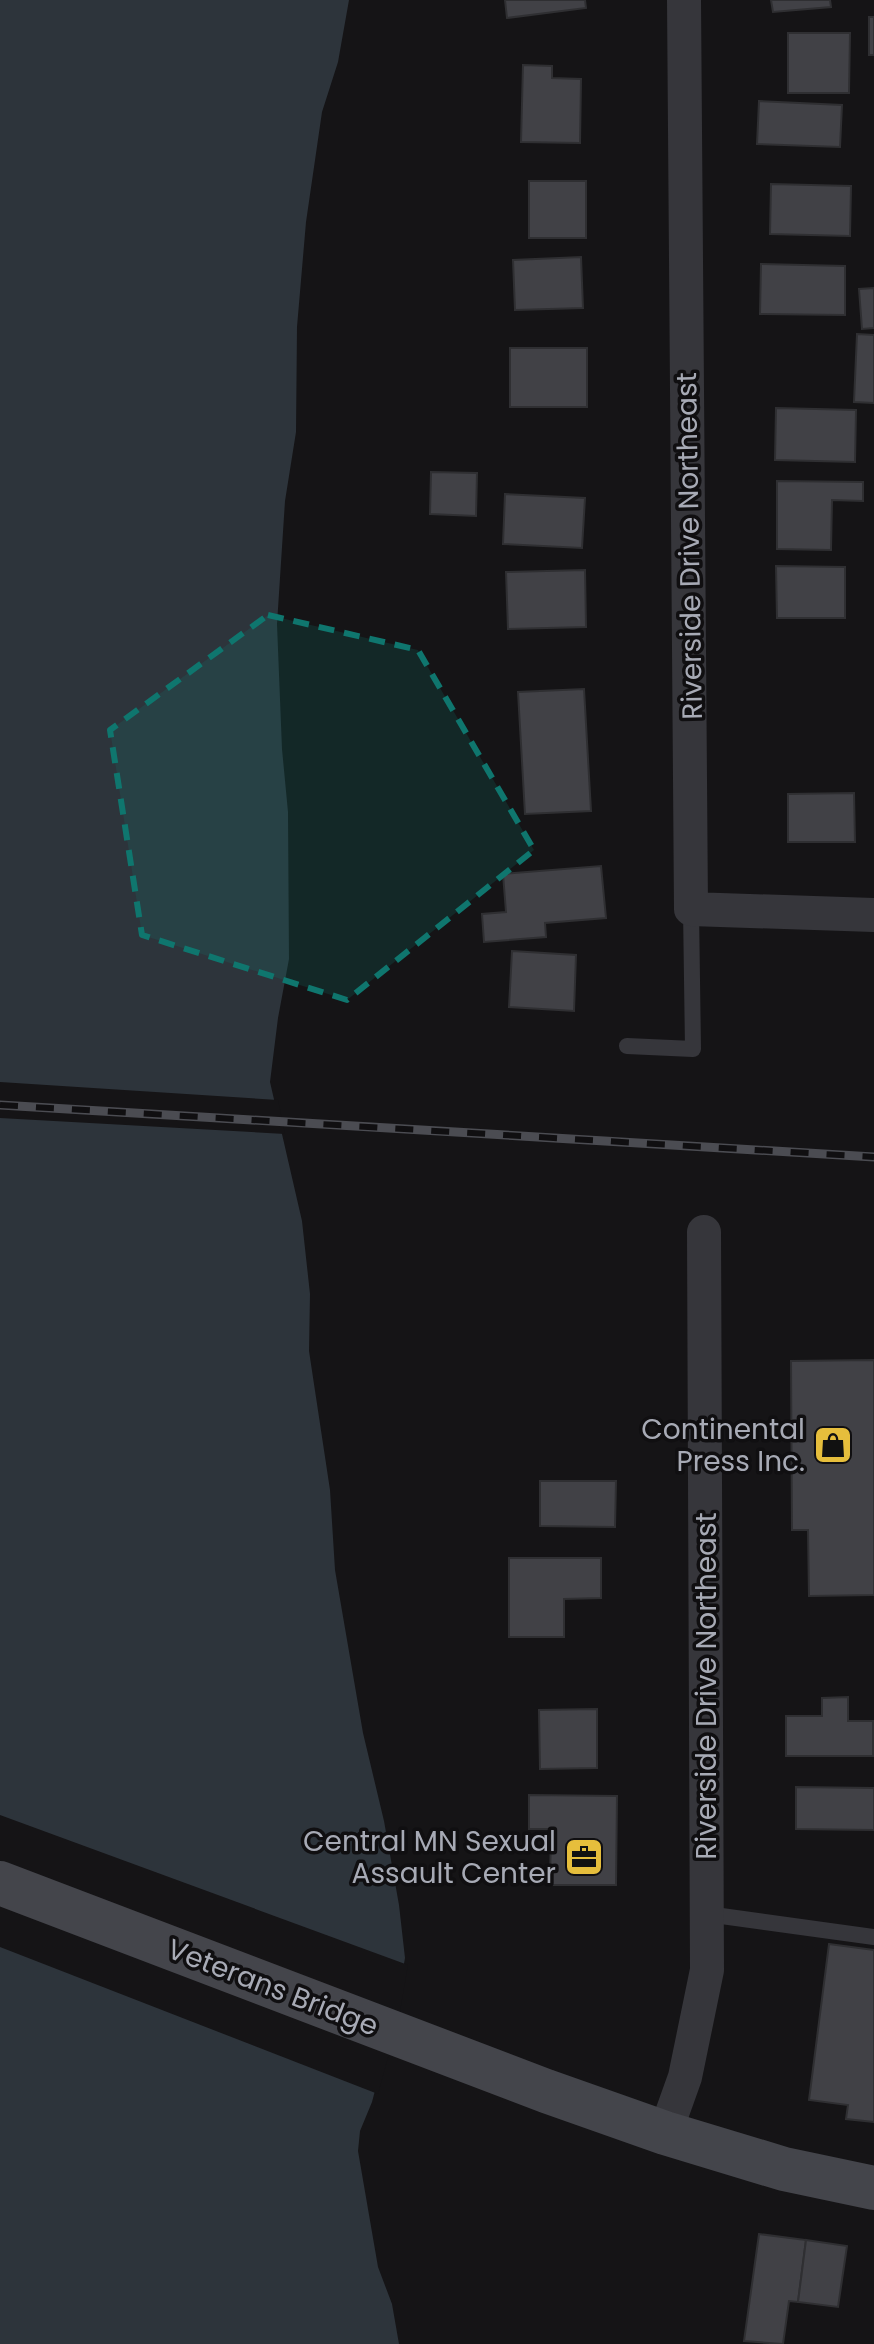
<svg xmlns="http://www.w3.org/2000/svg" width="874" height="2344" viewBox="0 0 874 2344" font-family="Poppins,sans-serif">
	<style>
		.water { fill: #2d343b }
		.pier { fill: #151416 }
		.building { fill: #414146; stroke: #2f2f32; stroke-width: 2 }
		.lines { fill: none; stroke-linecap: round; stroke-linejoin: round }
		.service { stroke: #36363b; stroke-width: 16 }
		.minor { stroke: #36363b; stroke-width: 34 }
		.secondary { stroke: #44454b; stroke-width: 44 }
		.rail-casing { stroke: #4b4c52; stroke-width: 9 }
		.rail { stroke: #100f11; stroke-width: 6; stroke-dasharray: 18; stroke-linecap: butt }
		.marked { fill: #0f766e; fill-opacity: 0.2; stroke: #0f766e; stroke-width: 6; stroke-dasharray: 16 10; stroke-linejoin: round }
		.labels { text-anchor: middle; stroke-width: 7; stroke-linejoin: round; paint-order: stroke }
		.street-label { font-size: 28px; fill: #a7aab5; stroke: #100f11 }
		.poi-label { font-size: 28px; fill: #a7aab5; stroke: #100f11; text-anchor: end }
	</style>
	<rect width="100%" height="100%" fill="#151416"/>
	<polygon class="water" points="0,0 349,0 338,62 322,112 306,222 297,327 296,432 285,501 277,624 282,749 288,812 289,959 278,1018 270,1082 302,1221 310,1294 309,1351 330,1490 335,1570 363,1733 384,1821 399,1905 405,1958 395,2015 372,2102 360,2131 358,2151 378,2267 392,2304 399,2344 0,2344"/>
	<g class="pier">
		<polygon points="0,1082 278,1100 285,1134 0,1118"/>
		<polygon points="0,1815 408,1965 399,2017 378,2094 0,1947"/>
	</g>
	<g class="building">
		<polygon points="505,0 585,0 586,8 507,18"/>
		<polygon points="771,0 830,0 831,7 773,12"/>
		<rect x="869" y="17" width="5" height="38"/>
		<polygon points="788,33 850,33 849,93 788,93"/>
		<polygon points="523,65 552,66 552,78 581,79 580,143 521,142"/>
		<polygon points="759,101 842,105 840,147 757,144"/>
		<rect x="529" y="181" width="57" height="57"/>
		<polygon points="771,184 851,186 850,236 770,234"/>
		<polygon points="581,257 583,308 515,310 513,260"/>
		<polygon points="761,264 845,266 845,315 760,314"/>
		<polygon points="874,288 874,328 862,329 859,289"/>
		<polygon points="857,334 874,335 874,403 854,402"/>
		<rect x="510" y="348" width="77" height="59"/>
		<polygon points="776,408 856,410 855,462 775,460"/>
		<polygon points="431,472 477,473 476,516 430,514"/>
		<polygon points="777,481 863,482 863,501 832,500 831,550 777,549"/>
		<polygon points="505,494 585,498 582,548 503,544"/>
		<polygon points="776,566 845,567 845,618 777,618"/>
		<polygon points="585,570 586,627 508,629 506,572"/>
		<polygon points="584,689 591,811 525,814 518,692"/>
		<polygon points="854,793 855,842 788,842 788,794"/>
		<polygon points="601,866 606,918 545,923 546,937 484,942 482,914 506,912 503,874"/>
		<polygon points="512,951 576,955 574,1011 509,1007"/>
		<polygon points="874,1360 874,1595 809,1596 808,1530 792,1530 791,1361"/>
		<polygon points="540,1481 616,1481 615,1527 540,1526"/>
		<polygon points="509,1558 601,1558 601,1598 564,1599 564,1637 509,1637"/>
		<polygon points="848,1697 848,1721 873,1721 873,1756 786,1756 786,1716 822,1716 822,1698"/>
		<polygon points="597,1709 597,1768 540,1769 539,1710"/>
		<polygon points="796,1787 874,1788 874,1830 796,1829"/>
		<polygon points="529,1795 617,1796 616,1885 550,1885 551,1829 529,1829"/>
		<polygon points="829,1944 874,1950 874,2122 846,2119 848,2105 809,2100"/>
		<polygon points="759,2234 806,2240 798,2302 789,2301 783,2344 744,2341"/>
		<polygon points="806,2240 847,2246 838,2307 798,2302"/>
	</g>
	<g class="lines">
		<g class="service">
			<polyline points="627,1046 693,1049 691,909"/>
			<polyline points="707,1914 874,1937"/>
		</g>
		<g class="minor">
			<polyline points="684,0 691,909 874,915"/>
			<polyline points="665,2133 685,2077 707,1970 704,1232"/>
		</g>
		<polyline class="secondary" points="0,1883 546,2091 665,2133 784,2169 874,2188"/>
		<defs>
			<polyline id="rail" points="0,1105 874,1157"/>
		</defs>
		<use href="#rail" class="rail-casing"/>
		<use href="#rail" class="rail"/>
	</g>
	<path class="marked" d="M268 615 418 650 534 850 347 1000 142 935 110 730Z"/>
	<defs>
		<symbol id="shop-square" viewBox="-11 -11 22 22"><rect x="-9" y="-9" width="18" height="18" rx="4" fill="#e6be3c" stroke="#100f11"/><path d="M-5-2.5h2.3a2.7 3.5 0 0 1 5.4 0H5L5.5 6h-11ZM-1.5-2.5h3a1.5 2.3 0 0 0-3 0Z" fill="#111"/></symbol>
		<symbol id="office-square" viewBox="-11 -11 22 22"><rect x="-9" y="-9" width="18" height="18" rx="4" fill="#e6be3c" stroke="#100f11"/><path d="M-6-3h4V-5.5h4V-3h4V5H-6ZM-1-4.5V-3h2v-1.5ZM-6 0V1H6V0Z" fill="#111"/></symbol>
	</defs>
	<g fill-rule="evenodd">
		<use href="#shop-square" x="811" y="1423" width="44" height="44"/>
		<use href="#office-square" x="562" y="1835" width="44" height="44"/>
	</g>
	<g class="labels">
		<g class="street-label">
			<text transform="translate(689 546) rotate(-91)" y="10">Riverside Drive Northeast</text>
			<text transform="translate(706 1686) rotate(-90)" y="10">Riverside Drive Northeast</text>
			<text transform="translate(273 1987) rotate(21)" y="10">Veterans Bridge</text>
		</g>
		<g class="poi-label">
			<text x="805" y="1439">Continental<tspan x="805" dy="32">Press Inc.</tspan></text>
			<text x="556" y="1851">Central MN Sexual<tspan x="556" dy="32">Assault Center</tspan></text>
		</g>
	</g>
</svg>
